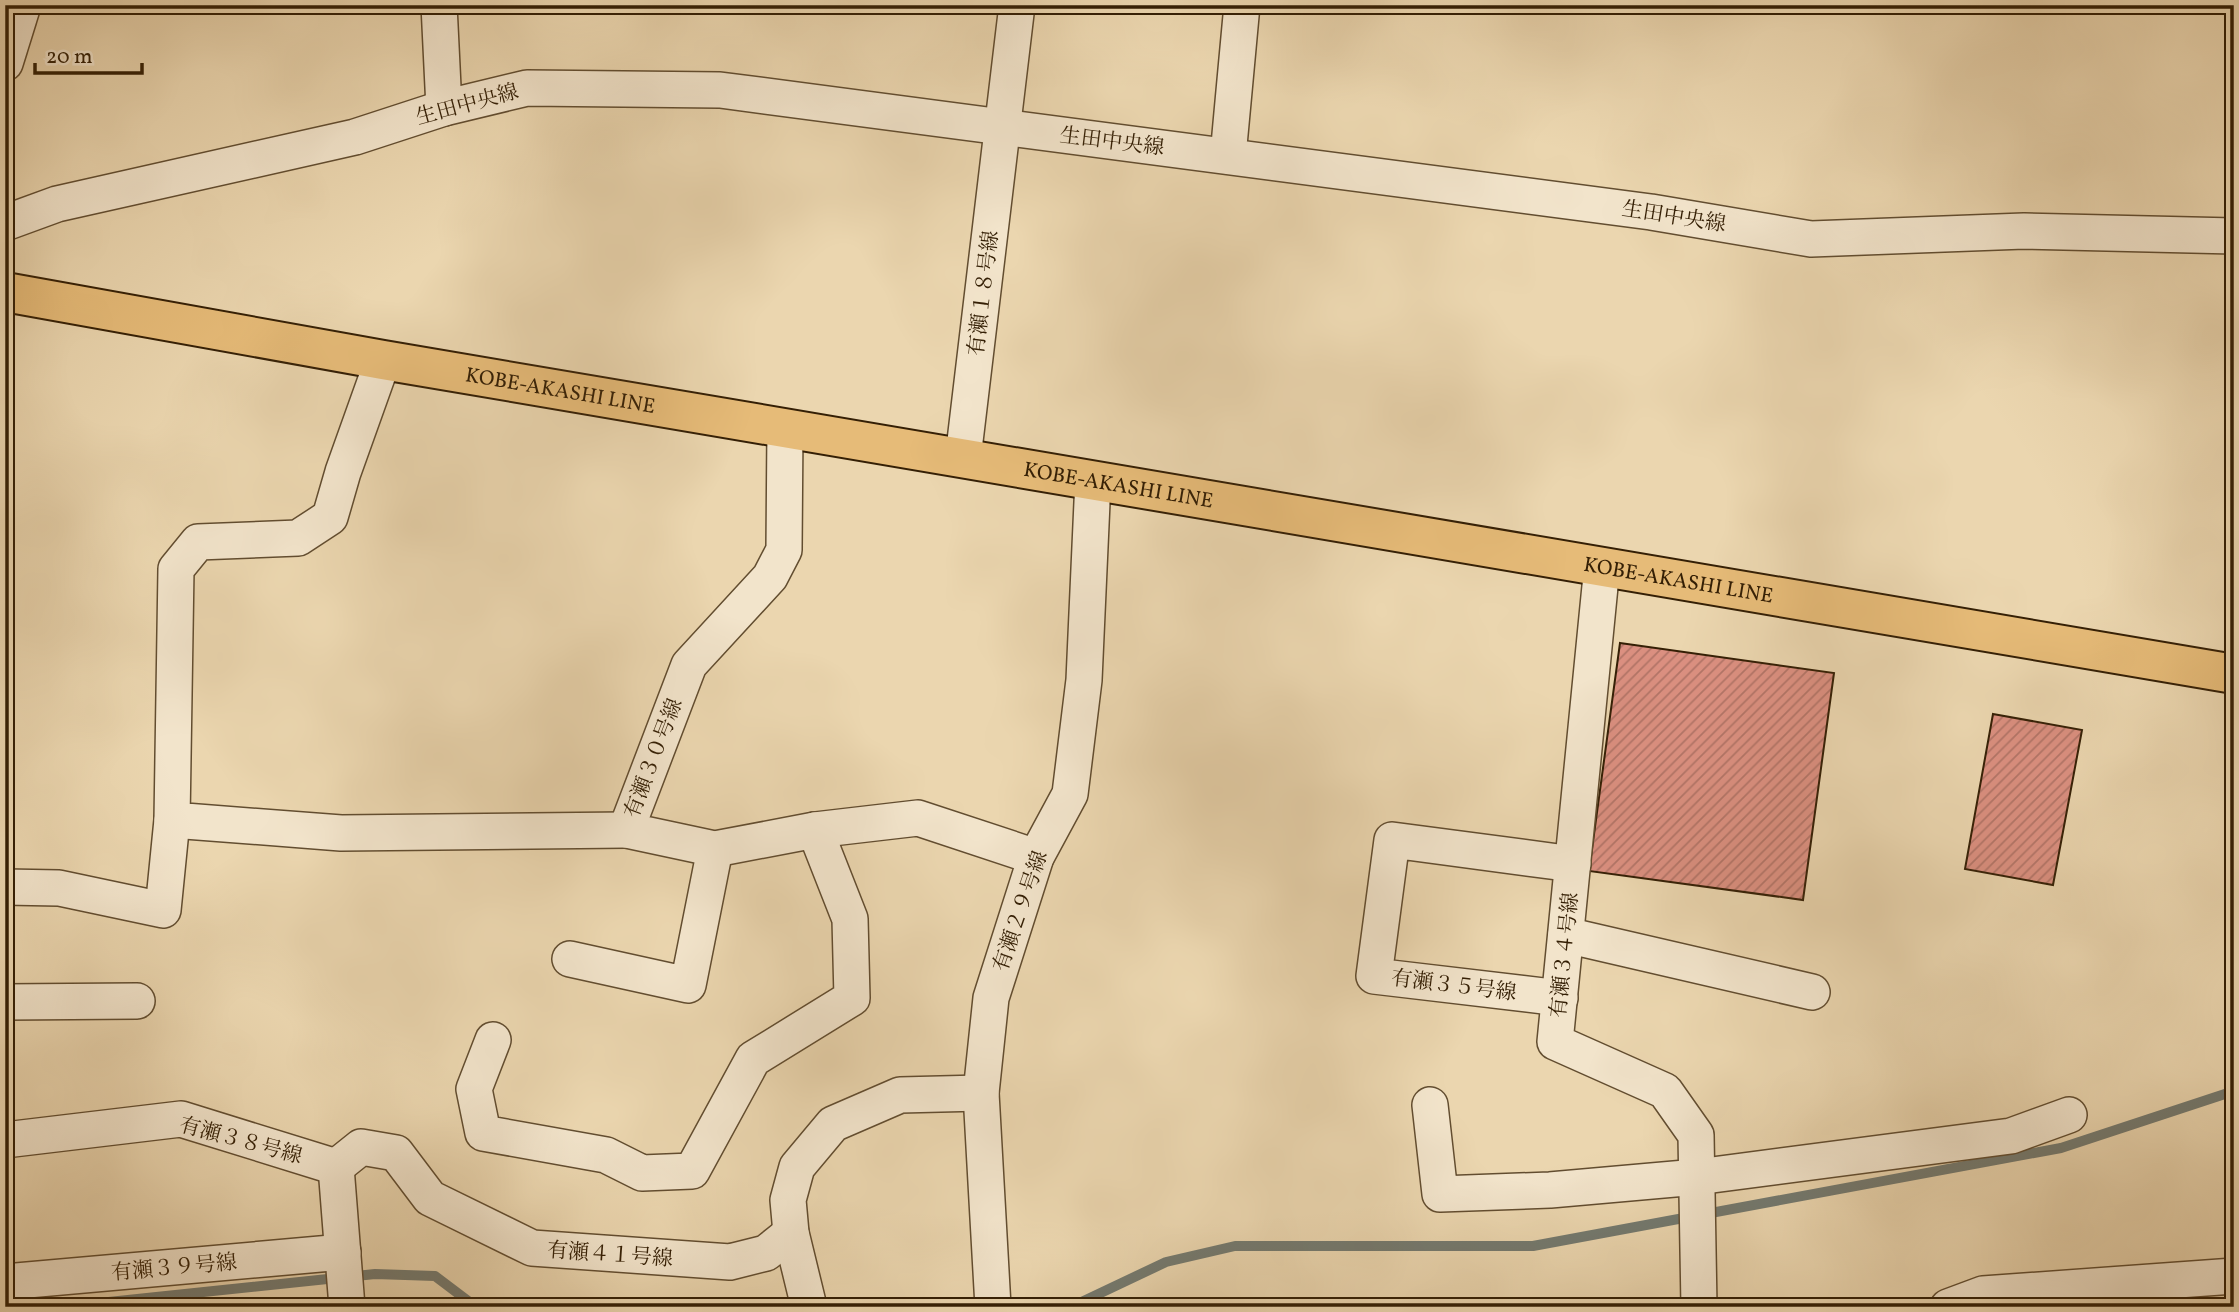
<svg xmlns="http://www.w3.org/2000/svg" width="2239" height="1312" viewBox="0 0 2239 1312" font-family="Vollkorn,'Noto Serif JP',serif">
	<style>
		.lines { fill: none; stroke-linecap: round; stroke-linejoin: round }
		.stream { stroke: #747a70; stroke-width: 10 }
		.building { fill: url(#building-hatch); stroke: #341f05; stroke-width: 2 }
		.minor-casing { stroke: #624d30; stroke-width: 38 }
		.primary-casing { stroke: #341f05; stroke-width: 42 }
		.minor { stroke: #f2e4cb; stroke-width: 35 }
		.primary { stroke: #e6bb78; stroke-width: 38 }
		.labels { text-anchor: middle; stroke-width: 6; stroke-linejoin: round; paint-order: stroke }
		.street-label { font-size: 21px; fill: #341f05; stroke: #f2e4cb }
	</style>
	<defs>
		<pattern id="building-hatch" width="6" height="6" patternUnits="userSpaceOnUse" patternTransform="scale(1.75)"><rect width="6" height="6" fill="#dc9081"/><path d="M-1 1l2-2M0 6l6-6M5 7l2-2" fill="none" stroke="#b37568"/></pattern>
	</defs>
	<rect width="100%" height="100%" fill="#ebd6af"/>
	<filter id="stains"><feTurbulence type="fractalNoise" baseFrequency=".00286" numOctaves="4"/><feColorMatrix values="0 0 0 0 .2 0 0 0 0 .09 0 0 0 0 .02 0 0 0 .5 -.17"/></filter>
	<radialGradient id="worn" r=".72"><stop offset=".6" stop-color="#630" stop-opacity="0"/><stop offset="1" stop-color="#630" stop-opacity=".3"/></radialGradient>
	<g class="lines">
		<g class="stream">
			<polyline points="61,1307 375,1274 435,1276 476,1307"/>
			<polyline points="1071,1307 1166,1262 1235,1246 1533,1246 2061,1148 2234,1091"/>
		</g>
	</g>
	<g class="building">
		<polygon points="1620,643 1834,673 1803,900 1589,871"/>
		<polygon points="1993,714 2082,730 2053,885 1965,869"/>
	</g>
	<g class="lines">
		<defs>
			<g id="minor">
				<polyline points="439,5 444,108"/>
				<polyline points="5,63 23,5"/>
				<polyline points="1228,156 1242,5"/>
				<polyline points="5,223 57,204 355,137 444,108 527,88 720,90 1651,212 1811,239 2024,231 2234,236"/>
				<polyline points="383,360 343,472 330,517 298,538 198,542 176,569 172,820 341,833 626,830"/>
				<polyline points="785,428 784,550 770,577 689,665 626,830 715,849 815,830 918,818 1036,857"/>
				<polyline points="963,458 1017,5"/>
				<polyline points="1602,566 1555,1042 1665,1091 1696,1135 1699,1307"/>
				<polyline points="5,887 59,888 163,910 172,820"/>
				<polyline points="1566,935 1812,992"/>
				<polyline points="570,959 688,985 715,849"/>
				<polyline points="1560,998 1374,976 1392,840 1573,864"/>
				<polyline points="5,1002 137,1001"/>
				<polyline points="493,1040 474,1089 483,1133 606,1155 642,1173 692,1171 753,1059 852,998 850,919 815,830"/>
				<polyline points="1430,1105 1440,1194 1550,1190 1697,1177 2011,1136 2069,1115"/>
				<polyline points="5,1140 181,1119 336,1167 347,1307"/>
				<polyline points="336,1167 361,1147 396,1153 430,1198 532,1248 730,1262 766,1253 791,1233"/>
				<polyline points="5,1282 343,1252"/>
				<polyline points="809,1307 791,1233 788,1200 797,1167 833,1124 900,1095 981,1093"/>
				<polyline points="993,1307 981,1093 991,998 1036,857 1070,794 1084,680 1093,480"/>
				<polyline points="1948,1307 1983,1294 2234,1276"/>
			</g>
			<g id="primary">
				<path id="s1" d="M5 292 383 360 2234 674"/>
			</g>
		</defs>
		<use href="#minor" class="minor-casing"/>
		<use href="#primary" class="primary-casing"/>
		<use href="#minor" class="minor"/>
		<use href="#primary" class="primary"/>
	</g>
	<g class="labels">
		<g class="street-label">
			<text transform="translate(467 104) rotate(-15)" y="7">生田中央線</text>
			<text transform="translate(1112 141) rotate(7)" y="7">生田中央線</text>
			<text transform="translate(1674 216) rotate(9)" y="7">生田中央線</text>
			<text transform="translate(983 293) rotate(-83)" y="7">有瀬１８号線</text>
			<text dy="7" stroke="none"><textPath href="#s1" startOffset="564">KOBE-AKASHI LINE</textPath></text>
			<text dy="7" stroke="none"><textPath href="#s1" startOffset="1130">KOBE-AKASHI LINE</textPath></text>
			<text dy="7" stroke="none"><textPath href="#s1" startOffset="1698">KOBE-AKASHI LINE</textPath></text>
			<text transform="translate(653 758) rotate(-69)" y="7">有瀬３０号線</text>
			<text transform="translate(1020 911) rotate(-71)" y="7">有瀬２９号線</text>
			<text transform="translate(1564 955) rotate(-84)" y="7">有瀬３４号線</text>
			<text transform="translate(1454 985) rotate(7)" y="7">有瀬３５号線</text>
			<text transform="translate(241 1140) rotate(15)" y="7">有瀬３８号線</text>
			<text transform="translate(610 1254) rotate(4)" y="7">有瀬４１号線</text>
			<text transform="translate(174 1267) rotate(-5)" y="7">有瀬３９号線</text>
		</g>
	</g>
	<rect width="2239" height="1312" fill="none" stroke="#ebd6af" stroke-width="28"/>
	<rect x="7" y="7" width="2225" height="1298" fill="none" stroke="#341f05" stroke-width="3.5"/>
	<rect x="14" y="14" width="2211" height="1284" fill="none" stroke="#341f05" stroke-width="2"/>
	<path d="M35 63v10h107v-10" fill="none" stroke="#341f05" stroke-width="3.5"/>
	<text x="46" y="63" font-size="21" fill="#341f05" stroke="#f2e4cb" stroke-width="5" paint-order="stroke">20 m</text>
	<rect width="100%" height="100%" filter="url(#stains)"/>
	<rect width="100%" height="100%" fill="url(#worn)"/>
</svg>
